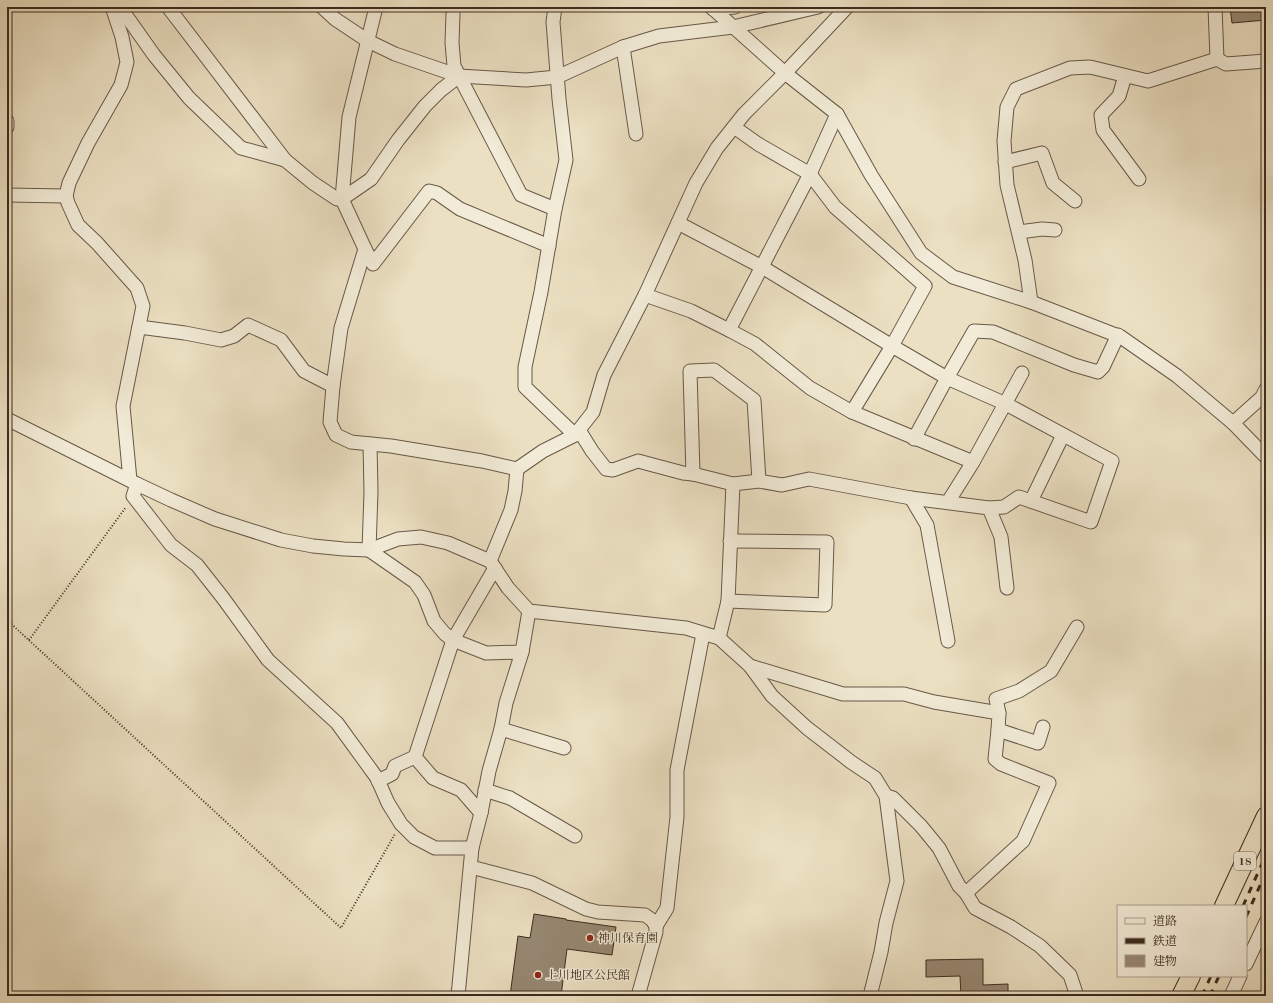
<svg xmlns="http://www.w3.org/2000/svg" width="1273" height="1003" viewBox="0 0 1273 1003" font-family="'Old Standard TT','Noto Serif JP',serif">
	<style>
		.building { fill: #978974; stroke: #3d2b1f }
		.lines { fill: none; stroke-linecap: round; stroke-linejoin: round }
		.minor-casing { stroke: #685848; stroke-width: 15 }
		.highway-casing { stroke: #3d2b1f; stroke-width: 20 }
		.path { stroke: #3d2b1f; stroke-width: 2; stroke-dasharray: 1 2; stroke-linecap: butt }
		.minor { stroke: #f2ebd7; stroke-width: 13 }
		.highway { stroke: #ebe0c2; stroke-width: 18 }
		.rail { stroke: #3d2b1f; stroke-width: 3; stroke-dasharray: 7 7; stroke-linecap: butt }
		.poi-dot { fill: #8f2418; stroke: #f2ebd7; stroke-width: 1.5 }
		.labels { text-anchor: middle; stroke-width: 3; stroke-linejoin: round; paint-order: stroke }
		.shield { fill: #f2ebd7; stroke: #736556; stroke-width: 1 }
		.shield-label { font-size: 11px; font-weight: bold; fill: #3d2b1f }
		.poi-label { font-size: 12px; fill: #3d2b1f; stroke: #f2ebd7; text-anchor: start }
	</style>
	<rect width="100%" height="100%" fill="#ebe0c2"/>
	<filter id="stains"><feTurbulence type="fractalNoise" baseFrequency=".005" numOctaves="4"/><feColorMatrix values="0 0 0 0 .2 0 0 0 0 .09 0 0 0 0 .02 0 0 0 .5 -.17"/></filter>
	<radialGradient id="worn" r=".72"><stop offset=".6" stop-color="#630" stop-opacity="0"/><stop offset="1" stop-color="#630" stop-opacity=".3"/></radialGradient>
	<g class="building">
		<polygon points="1230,7 1266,7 1266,20 1232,23"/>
		<polygon points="534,914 566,919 566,920 616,927 612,955 567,949 561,996 510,996 518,936 530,938"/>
		<polygon points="983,959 983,985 1008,984 1008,996 961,996 960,976 926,977 926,960"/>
	</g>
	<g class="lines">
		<defs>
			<g id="minor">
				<polyline points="112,7 122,37 127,62 125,70 121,85 88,143 69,183 66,196 68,203 78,225 97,243 137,288 143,306 123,406 130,480"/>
				<polyline points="120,7 154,55 189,98 241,148 285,160"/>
				<polyline points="168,7 285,160 313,183 337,199 342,199 371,179 398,140 425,106 441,90 459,76"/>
				<polyline points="322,7 335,19 368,41 395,54 459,76 526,80 557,77 623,47 659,36 733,27 818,7"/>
				<polyline points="376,7 349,117 342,199 365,249 341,328 333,386 330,422 336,435 351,442 391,446 482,461 517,469 543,451 575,435 593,412 604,375 645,295 696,183 717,148 744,114 785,73 847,7"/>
				<polyline points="555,7 553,22 559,99 566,160 555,209 541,292 525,367 525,387 575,435"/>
				<polyline points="711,7 785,73 837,114 871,175 921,253 953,277 1031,302 1121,337 1177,376 1233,423 1266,457"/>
				<polyline points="713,9 735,7"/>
				<polyline points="453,14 452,43 454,66 521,195 555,209"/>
				<polyline points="623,47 636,134"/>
				<polyline points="1217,59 1226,64 1266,61"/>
				<polyline points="1125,76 1119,96 1101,115 1103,130 1139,179"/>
				<polyline points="7,127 7,121"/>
				<polyline points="734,127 758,144 810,174 835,207 925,286 892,346 852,412"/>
				<polyline points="1005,162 1042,153 1053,183 1075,201"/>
				<polyline points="7,195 66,196"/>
				<polyline points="678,223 762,267 892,346 947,378 1006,404 1112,461 1091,522 1019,497 1004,507 989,508 911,498 809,479 782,485 759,481 733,484 693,474 690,371 714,370 754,400 759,481"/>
				<polyline points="1019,232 1042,229 1055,230"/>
				<polyline points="365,249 373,264 429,191 437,193 460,209 549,246"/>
				<polyline points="645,295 691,311 729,330 755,344 810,388 852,412 973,462"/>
				<polyline points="1031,302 1025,260 1007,185 1004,141 1007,107 1016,89 1070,68 1090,67 1148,81 1217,59 1215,7"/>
				<polyline points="139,327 185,333 221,340 234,336 248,325 281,340 304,371 333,386"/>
				<polyline points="729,330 810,174 837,114"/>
				<polyline points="7,419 137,484 171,500 215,519 281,540 313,546 344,549 369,550 398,539 421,537 448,543 490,561 508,588 529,611 686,628 719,638 750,666 772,696 807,728 851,762 875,778 886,796 897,881 886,923 881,952 870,996"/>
				<polyline points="1233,423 1262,397 1266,389"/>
				<polyline points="579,430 592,451 606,469 613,470 638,461 683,473 693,474"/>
				<polyline points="914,439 947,378 974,331 993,332 1074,365 1098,372 1103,367 1118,335"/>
				<polyline points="137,484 133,496 171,545 197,565 223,598 268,660 337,723 377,778 388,803 401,824 414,837 435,848 472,848"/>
				<polyline points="911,498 927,525 948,641"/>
				<polyline points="1031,501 1063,435"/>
				<polyline points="948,502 973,462 1022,373"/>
				<polyline points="989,508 1001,537 1007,588"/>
				<polyline points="369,550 415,582 424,595 434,621 445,634 453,640 486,653 522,652"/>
				<polyline points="369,550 371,492 370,444"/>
				<polyline points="490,561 511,510 515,491 517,469"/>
				<polyline points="728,601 825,605 827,542 730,541"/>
				<polyline points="719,638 728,601 733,484"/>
				<polyline points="750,666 843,694 904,694 934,702 999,713 998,730 995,759 1001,764 1049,783 1023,841 966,893"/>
				<polyline points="999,713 996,699 1019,691 1051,671 1077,627"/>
				<polyline points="501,729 564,748"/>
				<polyline points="998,730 1038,743 1043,727"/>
				<polyline points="378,781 392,774 395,766 415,757"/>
				<polyline points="485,790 510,798 575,836"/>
				<polyline points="886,796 893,798 921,826 939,848 959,886 966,893 975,908 1011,927 1040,946 1070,975 1077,996"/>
				<polyline points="481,813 461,790 433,778 415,757 453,640 495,568"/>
				<polyline points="471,867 532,883 586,909 598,912 645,915 652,920 656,926 667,908 677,817 677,770 703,634"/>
				<polyline points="1246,964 1266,922"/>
				<polyline points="458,996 472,848 481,813 489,771 501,729 506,703 522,652 529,611"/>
				<polyline points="638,996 656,932 656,926"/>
				<polyline points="1231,996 1240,976"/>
			</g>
			<g id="highway">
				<polyline points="1224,906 1266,816"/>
				<polyline points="1181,996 1191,976"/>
			</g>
		</defs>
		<use href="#minor" class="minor-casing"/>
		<use href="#highway" class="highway-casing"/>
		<g class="path">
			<polyline points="7,620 341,928 395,834"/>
			<polyline points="29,640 126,507"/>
		</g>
		<use href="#minor" class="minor"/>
		<use href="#highway" class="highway"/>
		<g class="rail">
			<polyline points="1243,906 1266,855"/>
			<polyline points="1246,917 1266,872"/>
			<polyline points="1202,996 1211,976"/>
			<polyline points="1210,996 1219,976"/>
		</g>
	</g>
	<g class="poi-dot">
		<circle cx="590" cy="938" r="4"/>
		<circle cx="538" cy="975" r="4"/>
	</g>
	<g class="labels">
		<rect class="shield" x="1234" y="852" width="22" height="18" rx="3"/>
		<g class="shield-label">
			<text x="1245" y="865">18</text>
		</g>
		<g class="poi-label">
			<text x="598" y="942">神川保育園</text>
			<text x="546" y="979">上川地区公民館</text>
		</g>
	</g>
	<rect width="1273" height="1003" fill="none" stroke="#ebe0c2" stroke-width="24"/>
	<rect x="8" y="8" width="1257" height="987" fill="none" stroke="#3d2b1f" stroke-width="2"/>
	<rect x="12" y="12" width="1249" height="979" fill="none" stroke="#3d2b1f"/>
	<rect x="1117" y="905" width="130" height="72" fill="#f2ebd7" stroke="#aa9e8d"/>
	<rect x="1125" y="918" width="20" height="6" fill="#f2ebd7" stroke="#aa9e8d"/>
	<text x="1153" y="925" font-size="12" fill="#3d2b1f">道路</text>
	<rect x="1125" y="938" width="20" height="6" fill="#3d2b1f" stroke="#aa9e8d"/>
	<text x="1153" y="945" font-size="12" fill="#3d2b1f">鉄道</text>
	<rect x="1125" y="955" width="20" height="12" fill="#978974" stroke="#aa9e8d"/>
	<text x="1153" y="965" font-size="12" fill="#3d2b1f">建物</text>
	<rect width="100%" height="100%" filter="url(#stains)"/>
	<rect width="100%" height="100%" fill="url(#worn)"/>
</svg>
